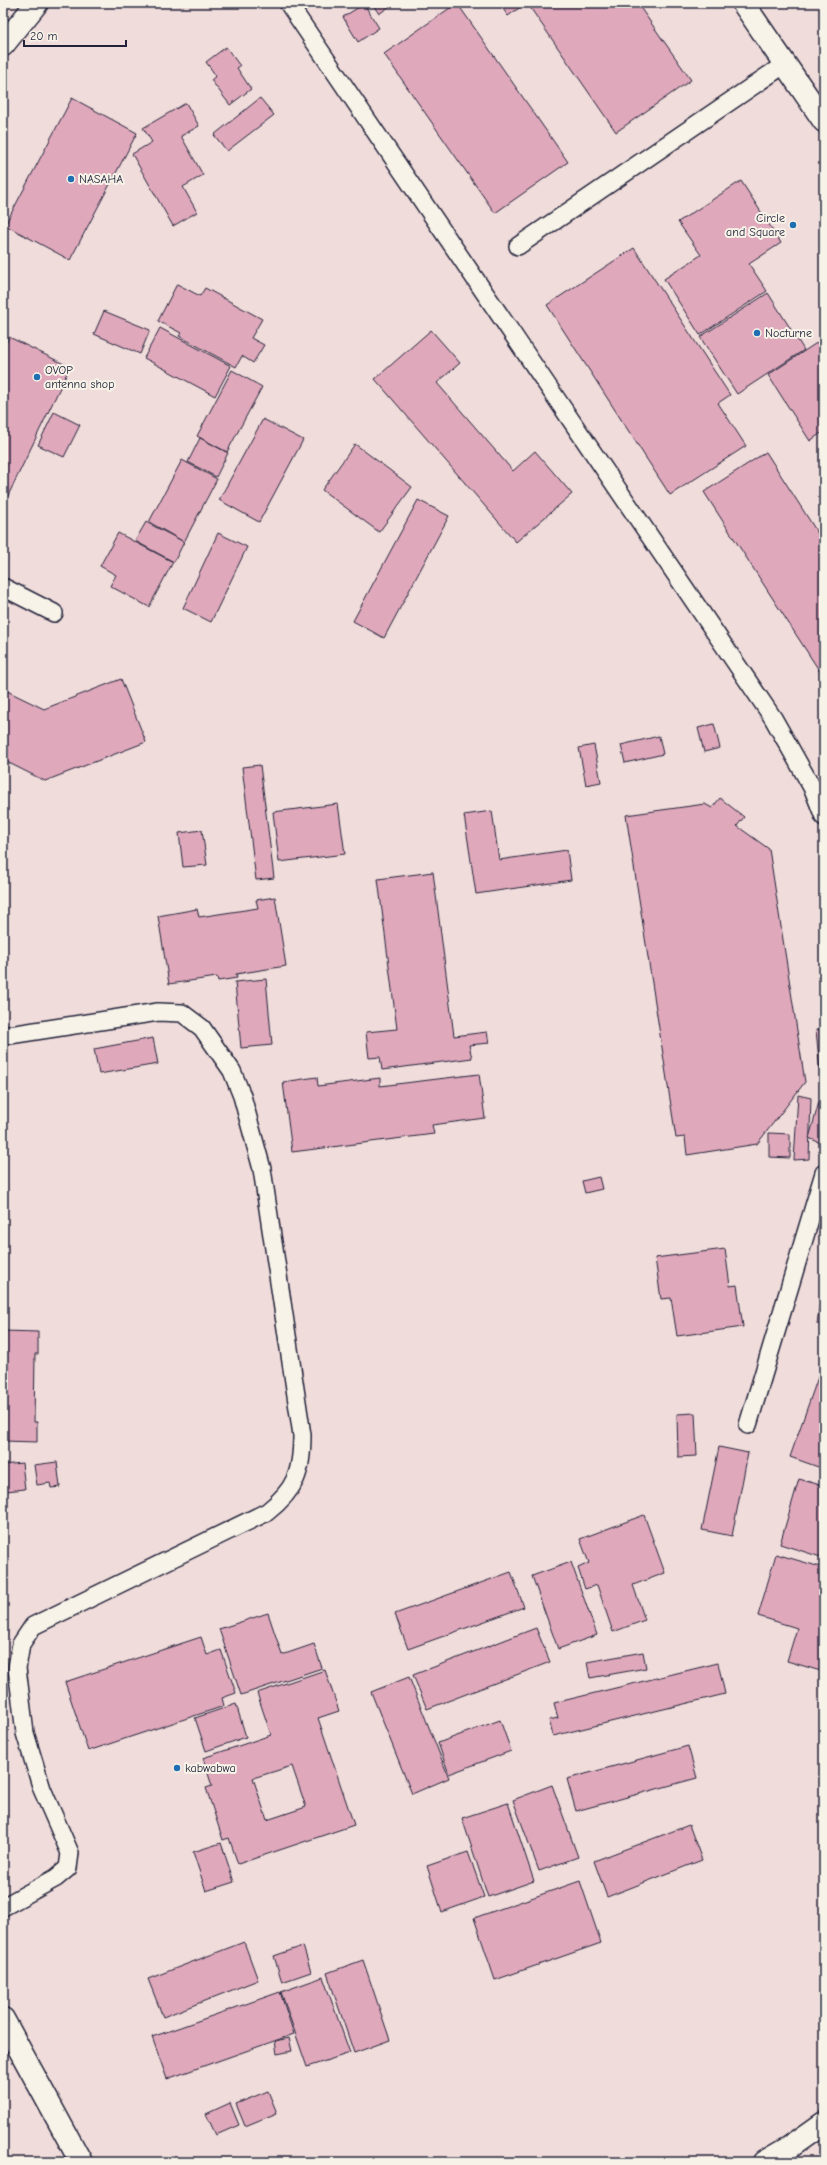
<svg xmlns="http://www.w3.org/2000/svg" width="827" height="2165" viewBox="0 0 827 2165" font-family="'Comic Neue',sans-serif">
	<style>
		.building { fill: #e0a8bb; stroke: #22223b; fill-rule: evenodd }
		.lines { fill: none; stroke-linecap: round; stroke-linejoin: round }
		.lane-casing { stroke: #22223b; stroke-width: 20 }
		.street-casing { stroke: #22223b; stroke-width: 25 }
		.secondary-casing { stroke: #22223b; stroke-width: 25 }
		.highway-casing { stroke: #22223b; stroke-width: 25 }
		.lane { stroke: #f7f3e8; stroke-width: 17 }
		.street { stroke: #f7f3e8; stroke-width: 22 }
		.secondary { stroke: #f7f3e8; stroke-width: 22 }
		.highway { stroke: #f7f3e8; stroke-width: 22 }
		.poi-dot { fill: #1f6fb2; stroke: #f7f3e8; stroke-width: 1.5 }
		.labels { text-anchor: middle; stroke-width: 4; stroke-linejoin: round; paint-order: stroke }
		.poi-label { font-size: 12px; fill: #22223b; stroke: #f7f3e8; text-anchor: start }
	</style>
	<rect width="100%" height="100%" fill="#f0dcda"/>
	<filter id="ink" filterUnits="userSpaceOnUse"><feTurbulence type="fractalNoise" baseFrequency=".025" numOctaves="2"/><feDisplacementMap in="SourceGraphic" scale="8" xChannelSelector="R" yChannelSelector="G"/><feConvolveMatrix kernelMatrix="1 2 1 2 8 2 1 2 1" color-interpolation-filters="sRGB"/></filter>
	<g filter="url(#ink)">
		<g class="building">
			<polygon points="372,3 394,3 379,14"/>
			<polygon points="457,3 568,162 495,213 384,54"/>
			<polygon points="499,3 526,3 508,16"/>
			<polygon points="527,3 637,3 691,80 616,132"/>
			<polygon points="364,4 379,28 358,42 343,17"/>
			<polygon points="226,47 240,66 237,68 251,89 230,105 211,80 216,76 206,62"/>
			<polygon points="72,98 137,133 70,260 5,225"/>
			<polygon points="260,98 274,115 227,151 214,135"/>
			<polygon points="186,103 199,126 181,136 203,175 183,187 197,212 173,226 132,154 152,142 143,128"/>
			<polygon points="741,181 781,243 749,264 767,291 700,335 664,279 701,255 678,222"/>
			<polygon points="634,248 730,395 718,403 746,446 670,495 547,305"/>
			<polygon points="177,284 200,296 205,288 262,319 251,338 264,345 253,363 242,356 236,367 179,336 181,333 158,321"/>
			<polygon points="768,293 804,350 737,394 700,337"/>
			<polygon points="104,311 150,330 140,354 94,334"/>
			<polygon points="160,328 231,366 215,396 144,358"/>
			<polygon points="431,330 460,363 437,383 513,471 535,451 572,494 516,542 375,379"/>
			<polygon points="9,337 70,367 3,506 3,349"/>
			<polygon points="824,338 824,431 810,441 768,375"/>
			<polygon points="232,370 262,387 227,452 197,436"/>
			<polygon points="54,412 80,425 64,457 38,445"/>
			<polygon points="263,419 303,440 259,522 219,500"/>
			<polygon points="200,438 228,453 216,477 188,462"/>
			<polygon points="355,444 412,487 379,532 322,490"/>
			<polygon points="766,452 824,543 824,678 704,492"/>
			<polygon points="182,460 217,479 184,542 149,522"/>
			<polygon points="418,500 449,516 384,638 353,621"/>
			<polygon points="146,522 184,542 174,562 135,541"/>
			<polygon points="118,533 173,562 149,607 110,586 116,575 100,566"/>
			<polygon points="218,533 247,547 211,622 183,608"/>
			<polygon points="121,679 146,742 45,781 3,760 3,689 44,709"/>
			<polygon points="714,724 720,748 704,752 698,728"/>
			<polygon points="659,736 663,754 625,763 621,745"/>
			<polygon points="594,745 601,782 586,785 579,748"/>
			<polygon points="260,765 274,878 256,880 242,767"/>
			<polygon points="720,798 744,817 737,826 769,849 805,1082 757,1144 687,1155 685,1137 676,1138 626,815 705,804 712,808"/>
			<polygon points="338,804 345,854 279,862 273,812"/>
			<polygon points="492,811 499,860 567,850 571,880 476,894 464,815"/>
			<polygon points="202,830 207,865 183,867 179,833"/>
			<polygon points="433,872 454,1036 487,1032 489,1043 469,1045 472,1058 382,1070 380,1057 369,1058 366,1032 397,1029 378,879"/>
			<polygon points="275,897 286,966 236,974 237,978 218,981 217,977 169,984 158,916 197,909 199,917 258,908 256,900"/>
			<polygon points="266,979 272,1045 241,1048 235,982"/>
			<polygon points="824,1029 824,1071 820,1071 816,1030"/>
			<polygon points="153,1038 158,1064 99,1074 94,1049"/>
			<polygon points="479,1074 485,1118 432,1125 434,1134 292,1152 283,1082 317,1077 318,1086 380,1078 380,1086"/>
			<polygon points="798,1095 811,1098 809,1159 794,1160"/>
			<polygon points="819,1102 824,1103 823,1144 809,1138"/>
			<polygon points="769,1133 790,1134 790,1158 769,1157"/>
			<polygon points="599,1177 602,1189 585,1193 582,1181"/>
			<polygon points="725,1249 730,1286 737,1285 743,1327 677,1336 671,1298 661,1299 655,1258"/>
			<polygon points="821,1293 824,1293 824,1325 817,1324"/>
			<polygon points="3,1331 38,1332 38,1354 35,1354 34,1422 37,1422 37,1442 3,1441"/>
			<polygon points="824,1360 824,1469 790,1457"/>
			<polygon points="695,1413 697,1456 678,1457 677,1414"/>
			<polygon points="719,1447 748,1453 732,1536 702,1530"/>
			<polygon points="57,1462 60,1487 51,1488 50,1483 37,1485 34,1465"/>
			<polygon points="22,1463 25,1489 6,1491 5,1488 3,1488 3,1465"/>
			<polygon points="799,1479 824,1486 824,1558 780,1544"/>
			<polygon points="644,1515 665,1573 633,1585 645,1620 613,1632 597,1585 585,1589 578,1568 589,1563 580,1539"/>
			<polygon points="776,1554 824,1568 824,1672 787,1661 797,1628 758,1616"/>
			<polygon points="571,1562 597,1635 558,1649 532,1576"/>
			<polygon points="511,1572 524,1607 408,1649 395,1614"/>
			<polygon points="268,1613 282,1655 314,1644 322,1668 241,1695 219,1629"/>
			<polygon points="536,1628 550,1662 427,1709 413,1675"/>
			<polygon points="201,1637 207,1655 221,1650 236,1693 222,1698 224,1706 88,1751 65,1682"/>
			<polygon points="643,1652 646,1668 590,1678 587,1662"/>
			<polygon points="718,1663 725,1694 553,1736 549,1720 558,1718 554,1703"/>
			<path d="M325 1670 339 1711 318 1718 354 1825 238 1864 229 1838 223 1840 206 1788 212 1786 203 1758 271 1735 257 1693ZM292 1766 306 1807 267 1820 253 1778Z"/>
			<polygon points="409,1677 449,1778 412,1794 371,1692"/>
			<polygon points="236,1704 246,1737 206,1751 195,1718"/>
			<polygon points="500,1720 511,1751 449,1774 438,1743"/>
			<polygon points="688,1746 697,1778 576,1811 567,1779"/>
			<polygon points="552,1785 578,1857 539,1871 513,1800"/>
			<polygon points="508,1803 534,1881 488,1897 462,1818"/>
			<polygon points="689,1825 702,1860 607,1897 594,1861"/>
			<polygon points="221,1843 234,1882 206,1891 193,1852"/>
			<polygon points="468,1852 484,1897 442,1912 427,1866"/>
			<polygon points="580,1881 601,1943 495,1980 474,1918"/>
			<polygon points="244,1942 258,1980 163,2017 148,1979"/>
			<polygon points="303,1946 311,1972 282,1982 274,1956"/>
			<polygon points="363,1960 390,2040 354,2053 327,1973"/>
			<polygon points="323,1977 350,2053 307,2067 281,1992"/>
			<polygon points="280,1992 294,2034 167,2079 152,2037"/>
			<polygon points="289,2038 292,2051 277,2054 275,2041"/>
			<polygon points="268,2091 277,2113 245,2126 236,2104"/>
			<polygon points="230,2103 239,2125 216,2135 206,2114"/>
		</g>
		<g class="lines">
			<defs>
				<g id="lane">
					<polyline points="288,3 773,718 813,789 824,817"/>
					<polyline points="518,246 785,64"/>
					<polyline points="3,587 54,613"/>
					<path d="M3 1036 158 1012 182 1013 202 1028 232 1071 242 1096 262 1169 302 1435C302 1472 296 1489 267 1512L33 1626 21 1644 17 1668 25 1733 42 1789 70 1853 68 1868 56 1878 3 1907"/>
					<polyline points="748,1425 824,1173"/>
				</g>
				<g id="street">
					<polyline points="743,3 824,121"/>
					<polyline points="3,45 37,3"/>
				</g>
				<polyline id="secondary" points="3,2019 81,2162"/>
				<polyline id="highway" points="764,2162 790,2147 824,2123"/>
			</defs>
			<use href="#lane" class="lane-casing"/>
			<use href="#street" class="street-casing"/>
			<use href="#secondary" class="secondary-casing"/>
			<use href="#highway" class="highway-casing"/>
			<use href="#lane" class="lane"/>
			<use href="#street" class="street"/>
			<use href="#secondary" class="secondary"/>
			<use href="#highway" class="highway"/>
		</g>
	</g>
	<g class="poi-dot">
		<circle cx="71" cy="179" r="4"/>
		<circle cx="793" cy="225" r="4"/>
		<circle cx="757" cy="333" r="4"/>
		<circle cx="37" cy="377" r="4"/>
		<circle cx="177" cy="1768" r="4"/>
	</g>
	<g class="labels">
		<g class="poi-label">
			<text x="79" y="183">NASAHA</text>
			<text x="785" y="222" text-anchor="end">Circle<tspan x="785" dy="14">and Square</tspan></text>
			<text x="765" y="337">Nocturne</text>
			<text x="45" y="374">OVOP<tspan x="45" dy="14">antenna shop</tspan></text>
			<text x="185" y="1772">kabwabwa</text>
		</g>
	</g>
	<rect width="827" height="2165" fill="none" stroke="#f7f3e8" stroke-width="16"/>
	<rect x="8" y="8" width="811" height="2149" fill="none" stroke="#22223b" stroke-width="1.5" filter="url(#ink)"/>
	<path d="M24 40v6h102v-6" fill="none" stroke="#22223b" stroke-width="2"/>
	<text x="30" y="40" font-size="12" fill="#22223b" stroke="#f7f3e8" stroke-width="3" paint-order="stroke">20 m</text>
</svg>
